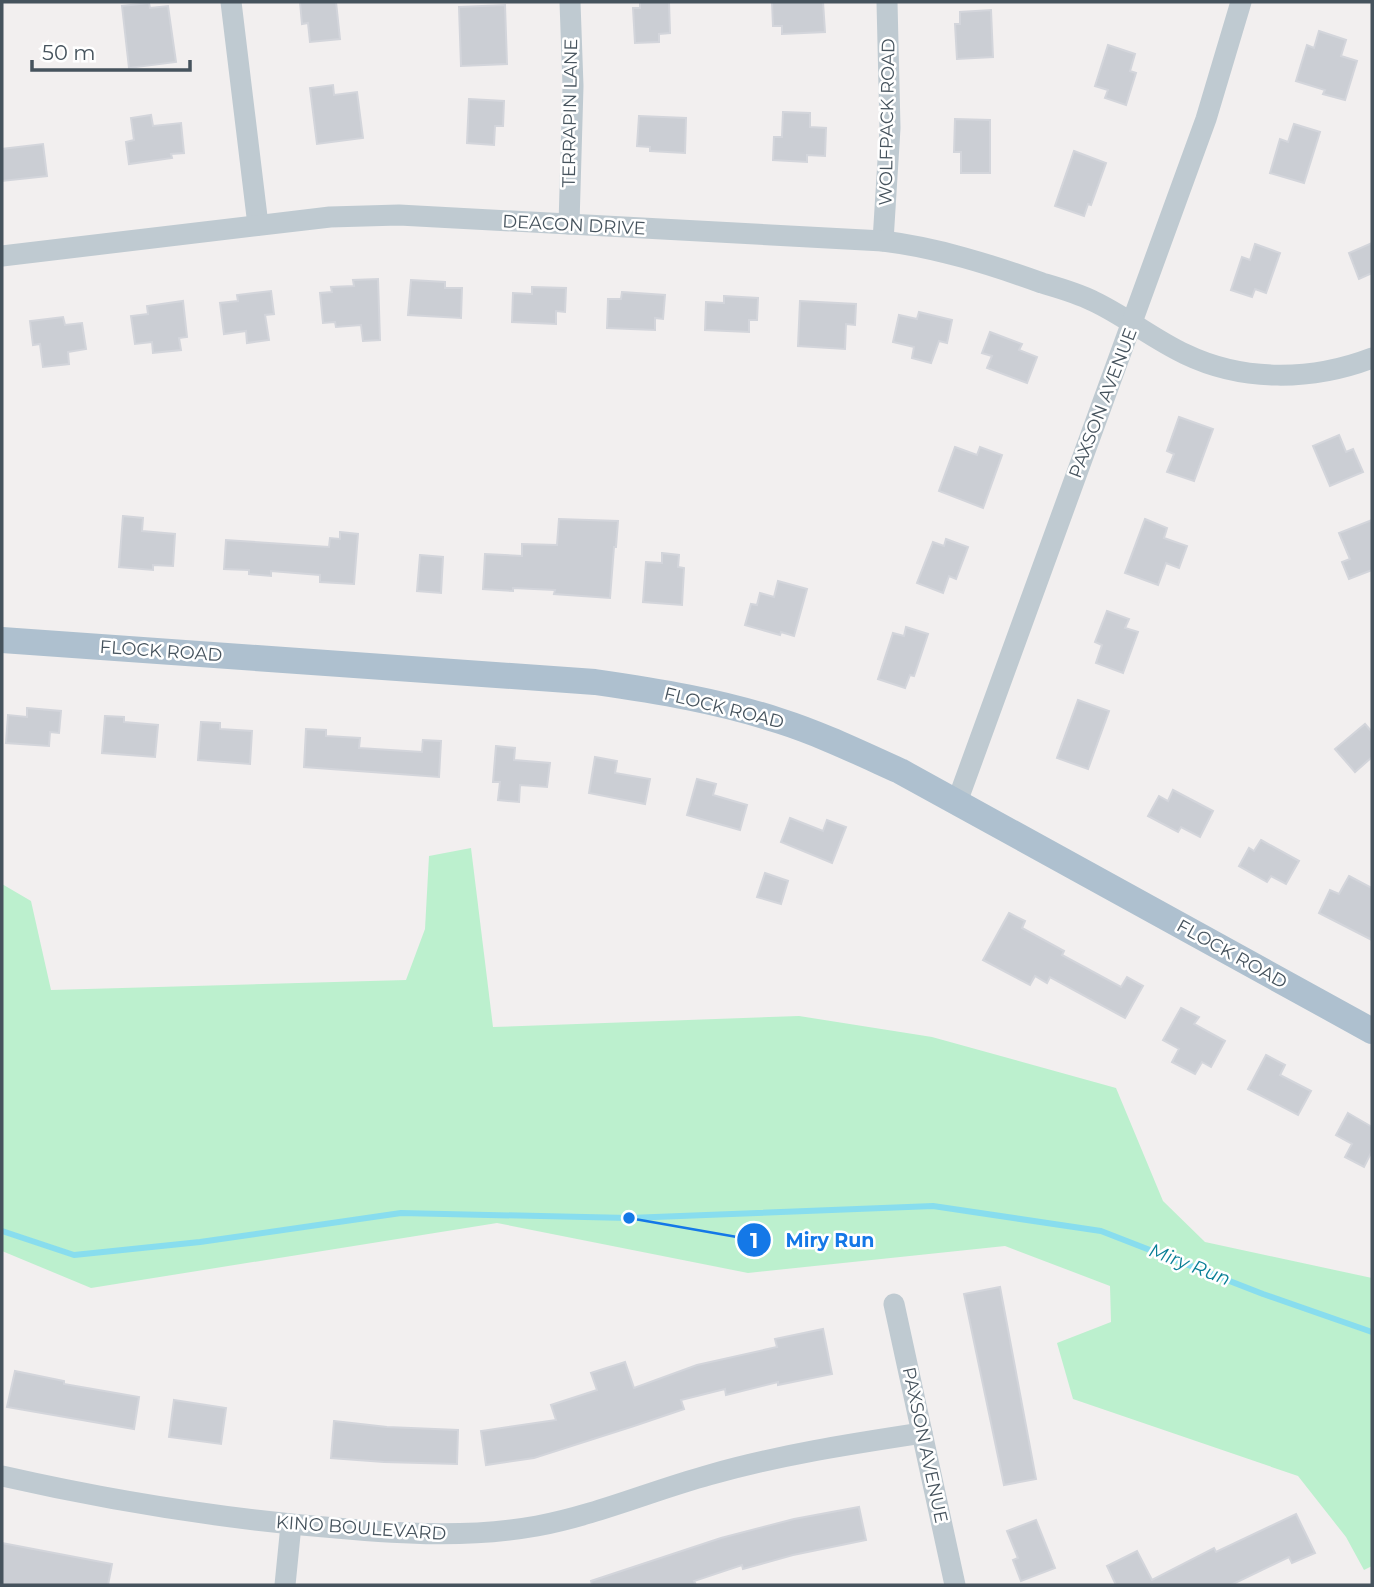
<svg xmlns="http://www.w3.org/2000/svg" width="1374" height="1587" viewBox="0 0 1374 1587" font-family="Montserrat,sans-serif">
	<style>
		.green { fill: #bcf0ce }
		.lines { fill: none; stroke-linecap: round; stroke-linejoin: round }
		.stream { stroke: #8de; stroke-width: 6 }
		.building { fill: #cbced4; stroke: #d3d5db; stroke-width: 2 }
		.minor { stroke: #bfcad1; stroke-width: 21 }
		.major { stroke: #aec0cf; stroke-width: 26 }
		.labels { text-anchor: middle; stroke-width: 5; stroke-linejoin: round; paint-order: stroke }
		.street-label { font-size: 18px; fill: #46535d; stroke: #fff }
		.water-label { font-size: 19px; font-style: italic; fill: #097f96; stroke: #fff }
		.leader { fill: none; stroke: #1478e7; stroke-width: 2.5 }
		.callout-dot { fill: #1478e7; stroke: #fff; stroke-width: 2.5 }
		.mark-label { font-size: 21px; text-anchor: middle; font-weight: bold; fill: #fff }
		.callout-label { font-size: 19px; text-anchor: middle; font-weight: bold; fill: #1478e7; stroke: #fff; stroke-width: 5; stroke-linejoin: round; paint-order: stroke }
	</style>
	<rect width="100%" height="100%" fill="#f2efef"/>
	<polygon class="green" points="471,848 493,1027 799,1016 932,1037 1116,1088 1163,1201 1205,1242 1372,1278 1372,1566 1364,1570 1346,1537 1298,1476 1073,1399 1057,1343 1111,1322 1110,1286 1005,1246 748,1273 497,1223 91,1288 2,1251 2,884 31,901 51,990 406,980 425,929 429,856"/>
	<g class="lines">
		<polyline class="stream" points="2,1231 74,1255 200,1242 401,1213 629,1218 933,1206 1101,1231 1263,1294 1372,1332"/>
	</g>
	<g class="building">
		<polygon points="300,2 336,2 340,39 310,42 308,23 302,24"/>
		<polygon points="640,2 669,2 670,33 659,34 659,42 635,43 633,8 640,8"/>
		<polygon points="772,2 823,2 825,32 782,34 782,26 773,26"/>
		<polygon points="149,3 150,8 168,6 176,62 129,68 122,6"/>
		<polygon points="505,5 507,64 461,66 459,7"/>
		<polygon points="991,10 993,57 957,59 955,24 960,24 960,12"/>
		<polygon points="1319,31 1346,40 1341,56 1357,61 1345,100 1323,94 1325,90 1296,81 1307,45 1314,48"/>
		<polygon points="1108,45 1135,54 1130,71 1136,73 1126,105 1105,98 1108,90 1095,86"/>
		<polygon points="333,85 334,95 357,92 363,138 317,144 310,88"/>
		<polygon points="469,99 504,101 503,126 495,126 494,145 467,143"/>
		<polygon points="783,112 810,113 810,127 826,128 825,156 807,155 807,162 773,160 774,137 782,137"/>
		<polygon points="151,115 153,126 181,123 184,153 171,154 172,158 129,164 126,142 134,140 131,118"/>
		<polygon points="639,116 686,118 685,153 650,151 650,147 637,146"/>
		<polygon points="955,119 990,120 990,173 961,173 961,152 954,152"/>
		<polygon points="1294,124 1320,132 1304,183 1270,173 1280,139 1288,142"/>
		<polygon points="43,144 47,176 2,181 2,149"/>
		<polygon points="1074,151 1106,163 1091,205 1088,204 1084,216 1055,206"/>
		<polygon points="1372,243 1372,273 1359,279 1349,253"/>
		<polygon points="1255,244 1280,253 1266,293 1255,289 1252,297 1231,290 1242,257 1250,260"/>
		<polygon points="378,279 380,340 363,341 361,325 336,327 335,322 323,323 320,293 332,292 331,287 354,286 353,280"/>
		<polygon points="411,280 445,282 445,288 462,288 461,318 408,315"/>
		<polygon points="532,287 566,288 565,312 556,311 556,324 512,322 513,293 532,294"/>
		<polygon points="271,291 274,314 265,315 269,340 247,343 246,331 224,334 220,303 238,301 237,295"/>
		<polygon points="622,292 665,295 663,319 655,318 655,330 607,328 608,299 621,299"/>
		<polygon points="724,296 758,298 757,320 749,320 749,332 705,330 706,302 724,303"/>
		<polygon points="183,301 187,337 179,338 181,350 153,353 152,342 135,344 131,316 148,314 147,306"/>
		<polygon points="800,301 856,304 855,325 846,324 845,349 798,346"/>
		<polygon points="919,312 952,320 947,343 939,341 931,363 912,358 914,347 893,342 899,315 917,319"/>
		<polygon points="63,317 65,325 82,323 86,349 68,352 69,364 43,367 40,344 33,345 30,321"/>
		<polygon points="990,332 1022,344 1019,350 1037,357 1027,383 987,368 992,356 982,353"/>
		<polygon points="1179,417 1213,429 1194,481 1167,472 1174,454 1167,451"/>
		<polygon points="1339,435 1346,452 1353,449 1363,472 1330,486 1313,446"/>
		<polygon points="955,447 977,455 980,447 1002,455 983,508 939,491"/>
		<polygon points="123,516 143,518 142,531 175,534 173,566 153,565 153,570 119,567"/>
		<polygon points="559,519 618,521 616,547 614,547 610,598 554,594 555,590 513,588 513,591 483,589 485,554 522,556 522,544 557,545"/>
		<polygon points="1145,519 1167,528 1164,538 1187,546 1179,568 1166,563 1158,585 1125,573"/>
		<polygon points="1372,520 1372,570 1349,579 1342,562 1350,559 1339,533"/>
		<polygon points="340,532 358,534 354,584 320,582 320,575 271,571 271,576 249,574 249,570 224,569 226,540 329,547 330,538 340,539"/>
		<polygon points="946,539 968,547 956,579 949,576 943,593 917,583 933,542 944,546"/>
		<polygon points="662,553 679,555 678,567 684,568 682,605 643,602 646,562 662,563"/>
		<polygon points="420,555 443,557 441,593 417,591"/>
		<polygon points="778,581 807,589 794,636 781,632 780,635 745,625 751,604 757,605 760,593 774,597"/>
		<polygon points="1107,611 1129,619 1125,628 1138,632 1123,673 1096,663 1102,645 1095,642"/>
		<polygon points="906,627 928,634 914,676 910,675 905,688 878,679 893,633 904,636"/>
		<polygon points="1078,700 1109,711 1088,769 1057,758"/>
		<polygon points="27,708 61,711 59,733 50,732 49,746 6,743 8,715 27,717"/>
		<polygon points="105,716 124,717 124,722 158,725 155,757 102,753"/>
		<polygon points="201,722 220,723 220,729 252,731 250,764 198,760"/>
		<polygon points="1365,724 1372,732 1372,757 1355,772 1335,749"/>
		<polygon points="306,729 326,730 326,736 360,738 359,748 422,752 423,740 441,741 439,777 304,767"/>
		<polygon points="496,746 515,748 514,760 550,763 547,787 520,785 519,802 498,800 500,782 493,782"/>
		<polygon points="595,757 617,761 615,773 650,779 645,804 589,793"/>
		<polygon points="697,779 716,784 713,795 747,805 740,830 687,815"/>
		<polygon points="1173,790 1213,811 1200,837 1181,827 1178,832 1148,816 1159,796 1168,801"/>
		<polygon points="790,818 823,831 827,820 846,827 832,863 781,842"/>
		<polygon points="1261,840 1299,861 1286,884 1271,876 1267,882 1239,866 1249,848 1254,851"/>
		<polygon points="765,873 788,881 781,904 757,897"/>
		<polygon points="1349,876 1372,888 1372,940 1319,913 1330,890 1339,894"/>
		<polygon points="1009,913 1025,921 1022,928 1064,951 1062,955 1121,987 1127,977 1143,986 1125,1018 1050,977 1047,983 1035,976 1030,985 983,960"/>
		<polygon points="1181,1008 1199,1017 1194,1024 1225,1041 1211,1067 1202,1062 1195,1074 1172,1062 1179,1049 1163,1040"/>
		<polygon points="1266,1055 1285,1065 1280,1075 1311,1091 1298,1115 1248,1089"/>
		<polygon points="1348,1113 1372,1127 1372,1151 1364,1167 1345,1157 1352,1144 1336,1135"/>
		<polygon points="1000,1287 1036,1479 1004,1485 964,1294"/>
		<polygon points="823,1329 832,1374 778,1385 778,1382 726,1395 725,1389 681,1400 684,1409 634,1426 534,1458 486,1465 481,1431 556,1420 551,1405 597,1390 591,1373 625,1362 634,1388 697,1365 777,1347 775,1339"/>
		<polygon points="15,1371 64,1381 64,1384 139,1397 134,1429 7,1407"/>
		<polygon points="174,1400 226,1408 221,1444 169,1437"/>
		<polygon points="334,1421 387,1427 458,1430 457,1464 384,1462 331,1458"/>
		<polygon points="859,1507 866,1540 793,1555 743,1569 742,1565 694,1581 696,1585 592,1585 591,1581 721,1538 794,1519"/>
		<polygon points="1296,1514 1315,1553 1292,1563 1289,1557 1231,1585 1116,1585 1107,1566 1137,1551 1152,1580 1214,1548 1216,1552"/>
		<polygon points="1036,1520 1055,1568 1021,1581 1013,1560 1018,1558 1007,1531"/>
		<polygon points="2,1543 112,1564 108,1585 2,1585"/>
	</g>
	<g class="lines">
		<g class="minor">
			<polyline points="231,2 258,225"/>
			<polyline points="569,224 573,86 570,2"/>
			<polyline points="883,241 890,128 887,2"/>
			<path d="M2 256 330 217 399 215 883 241C938 248 989 264 1042 283 1059 288 1077 293 1093 301 1125 316 1153 339 1185 354 1243 382 1312 381 1372 358"/>
			<polyline points="957,802 1206,119 1241,2"/>
			<polyline points="894,1304 955,1585"/>
			<path d="M2 1476C112 1501 224 1519 336 1528 403 1534 470 1538 537 1526 596 1515 651 1491 709 1475 779 1455 850 1444 922 1433"/>
			<polyline points="285,1585 291,1525"/>
		</g>
		<path class="major" d="M2 640 595 682C658 691 719 701 780 721 821 734 860 753 900 771L1372 1031"/>
	</g>
	<g class="labels">
		<g class="street-label">
			<text transform="translate(570 113) rotate(-89)" y="6">TERRAPIN LANE</text>
			<text transform="translate(887 122) rotate(-89)" y="6">WOLFPACK ROAD</text>
			<text transform="translate(574 225) rotate(3)" y="6">DEACON DRIVE</text>
			<text transform="translate(1103 403) rotate(-69)" y="6">PAXSON AVENUE</text>
			<text transform="translate(161 651) rotate(4)" y="6">FLOCK ROAD</text>
			<text transform="translate(724 708) rotate(14)" y="6">FLOCK ROAD</text>
			<text transform="translate(1232 954) rotate(29)" y="6">FLOCK ROAD</text>
			<text transform="translate(925 1445) rotate(78)" y="6">PAXSON AVENUE</text>
			<text transform="translate(361 1528) rotate(4)" y="6">KINO BOULEVARD</text>
		</g>
		<g class="water-label">
			<text transform="translate(1190 1264) rotate(21)" y="7">Miry Run</text>
		</g>
	</g>
	<path class="leader" d="M629 1218L754 1240"/>
	<g class="callout-dot">
		<circle cx="629" cy="1218" r="7"/>
		<circle cx="754" cy="1240" r="18"/>
	</g>
	<g class="mark-label">
		<text x="754" y="1248">1</text>
	</g>
	<g class="callout-label">
		<text x="830" y="1247">Miry Run</text>
	</g>
	<rect width="1374" height="1587" fill="none" stroke="#46535d" stroke-width="7"/>
	<path d="M32 60v10h158v-10" fill="none" stroke="#46535d" stroke-width="3.5"/>
	<text x="42" y="60" font-size="21" fill="#46535d" stroke="#ffffff" stroke-width="5" paint-order="stroke">50 m</text>
</svg>
